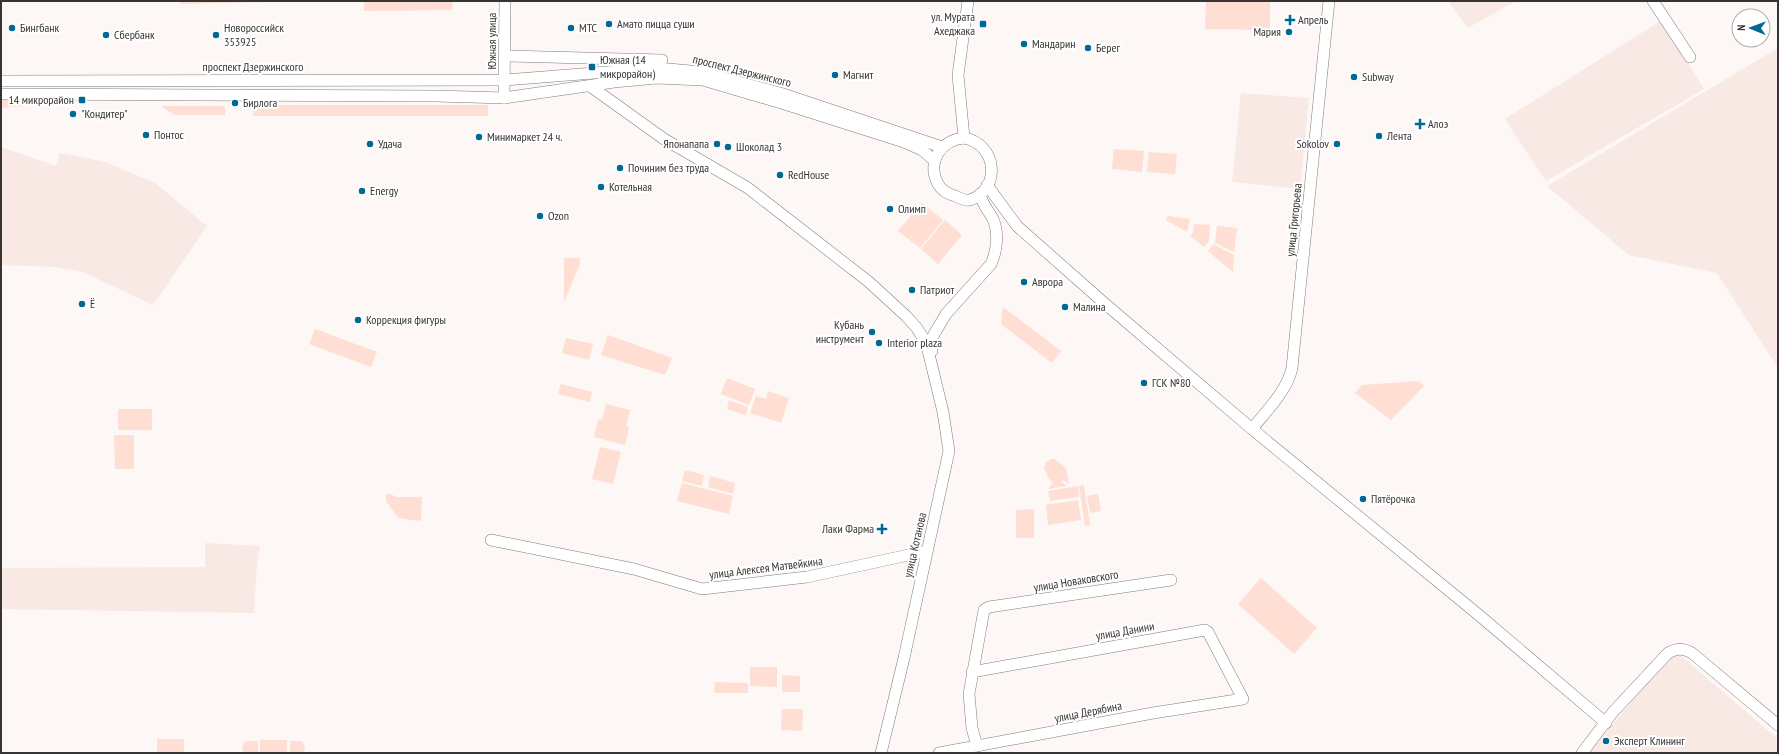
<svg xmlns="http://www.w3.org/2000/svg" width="1779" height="754" viewBox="0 0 1779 754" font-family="'PT Sans Narrow',sans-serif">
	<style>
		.built { fill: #f8e9e4 }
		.green { fill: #ffded3 }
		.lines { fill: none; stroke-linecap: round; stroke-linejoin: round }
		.minor-casing { stroke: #817c7a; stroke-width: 12 }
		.minor { stroke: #fff; stroke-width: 11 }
		.poi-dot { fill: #006896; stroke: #fff; stroke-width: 1.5 }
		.labels { text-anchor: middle; stroke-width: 4; stroke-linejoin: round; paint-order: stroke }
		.poi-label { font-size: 12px; fill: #373534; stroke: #fff; text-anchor: start }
		.street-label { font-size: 12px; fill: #373534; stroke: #fff }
	</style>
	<rect width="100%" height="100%" fill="#fdf7f5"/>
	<g class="built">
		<polygon points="1448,1 1516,1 1468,28"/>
		<polygon points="1662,20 1704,89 1546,181 1505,119"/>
		<polygon points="1778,48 1778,368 1717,273 1629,255 1547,186"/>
		<polygon points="1241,93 1309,98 1300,189 1232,182"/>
		<polygon points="1,147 56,166 60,153 105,162 155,183 207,226 153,305 83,272 53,267 1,265"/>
		<polygon points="205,543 260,546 257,562 254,613 1,609 1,568 205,567"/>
		<polygon points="1674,650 1778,739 1778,753 1589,753"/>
	</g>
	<g class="green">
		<polygon points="180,1 309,1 180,4"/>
		<polygon points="364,1 453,1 452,10 364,11"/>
		<polygon points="1206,1 1270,1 1270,30 1205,29"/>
		<polygon points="1,99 56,100 56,103 1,108"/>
		<rect x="253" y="105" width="235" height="11"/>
		<polygon points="161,106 225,106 225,115 174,115"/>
		<polygon points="1114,149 1144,151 1142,172 1112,169"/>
		<polygon points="1149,152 1177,154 1175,174 1147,172"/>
		<polygon points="922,203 943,220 920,248 898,231"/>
		<polygon points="1168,216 1190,219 1187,232 1166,220"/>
		<polygon points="945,220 962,235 938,264 921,249"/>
		<polygon points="1194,224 1210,225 1209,241 1204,247 1190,236 1193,233"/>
		<polygon points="1217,226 1237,228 1234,252 1215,243"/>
		<polygon points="1213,244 1234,255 1233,272 1208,251"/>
		<polygon points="564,258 580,258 580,264 564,302"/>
		<polygon points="1003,307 1061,351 1052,363 1001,324"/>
		<polygon points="315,329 377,352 371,367 309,344"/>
		<polygon points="608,335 672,358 665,375 601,355"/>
		<polygon points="566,338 593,344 589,360 562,353"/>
		<polygon points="727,378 755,389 749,405 721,394"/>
		<polygon points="1419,381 1424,386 1391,420 1355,393 1362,385"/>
		<polygon points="561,384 592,392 590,402 558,394"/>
		<polygon points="768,391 789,398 781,423 750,413 756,396 766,399"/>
		<polygon points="729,400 748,407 746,415 727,409"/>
		<polygon points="606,404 630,410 626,426 629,427 625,445 594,437 598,419 602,420"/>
		<rect x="118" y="409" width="34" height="21"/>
		<polygon points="114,435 134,435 134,469 115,469"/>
		<polygon points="600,447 621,452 613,484 592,479"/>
		<polygon points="1052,459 1055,459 1066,468 1069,484 1063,480 1061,482 1067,486 1048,489 1053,483 1049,479 1044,468 1046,462"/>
		<polygon points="685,470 704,475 702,486 682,481"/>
		<polygon points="710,476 735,483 733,494 708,487"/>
		<polygon points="682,483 733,496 729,514 677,501"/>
		<polygon points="1084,485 1090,525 1085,526 1079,486"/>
		<polygon points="1078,486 1079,497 1050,501 1048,491"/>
		<polygon points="389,493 396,497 422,497 421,521 398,518 386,501 386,495"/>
		<polygon points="1098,494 1101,511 1090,513 1087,496"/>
		<polygon points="1078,500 1081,520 1048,525 1046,505"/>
		<polygon points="1034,509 1034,538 1016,538 1016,510"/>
		<polygon points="1261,578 1317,628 1294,654 1238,604"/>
		<polygon points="750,667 777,667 777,687 750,686"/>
		<polygon points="782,675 800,676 800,692 782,692"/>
		<polygon points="715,682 748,683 748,693 714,693"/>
		<polygon points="782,709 803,709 802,731 781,730"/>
		<rect x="157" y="739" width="27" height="14"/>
		<rect x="260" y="740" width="27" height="13"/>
		<polygon points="245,741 258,741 258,753 244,753 242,747"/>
		<polygon points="290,741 302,741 305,748 304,752 290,753"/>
	</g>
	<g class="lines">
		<defs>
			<g id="minor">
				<polyline points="1653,1 1690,57"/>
				<polyline points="505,56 662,60"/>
				<polyline points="1,81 504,80 658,68 701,72 780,93 942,147"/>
				<polyline points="590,86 664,139 748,188 869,282 906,316 916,327 926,342 943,412 949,451 904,658 881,753"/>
				<polyline points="1,94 436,96 504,98 614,82 656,78 703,80 778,102 904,142 922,150 935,161"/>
				<polyline points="504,98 505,1"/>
				<path d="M964 138C998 144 1001 190 970 200 966 201 959 198 955 196 948 194 942 191 938 184 926 162 941 140 964 138Z"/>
				<polyline points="964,138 958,75 968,1"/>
				<polyline points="987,185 1017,226 1103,302 1252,429 1480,616 1606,723"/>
				<path d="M932 351 930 341 946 314 991 264C997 251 999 233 993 219 988 210 982 204 980 194"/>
				<path d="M1252 429C1267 410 1287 391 1292 368L1329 1"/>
				<polyline points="491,540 634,569 702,589 807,577 927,551"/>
				<polyline points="977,746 972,728 969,694 984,610 989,607 1171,580"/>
				<polyline points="939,753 1153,713 1243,699 1208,632 1205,630 972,672"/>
				<path d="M1582 753 1613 712 1668 653C1677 648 1683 648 1692 653L1778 725"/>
			</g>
		</defs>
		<use href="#minor" class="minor-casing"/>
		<use href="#minor" class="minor"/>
	</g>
	<g class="poi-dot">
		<path d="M1288 14h4v4h4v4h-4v4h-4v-4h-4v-4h4z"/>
		<circle cx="609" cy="24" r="4"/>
		<rect x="979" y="20" width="8" height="8" rx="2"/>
		<circle cx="12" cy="28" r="4"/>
		<circle cx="571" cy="28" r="4"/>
		<circle cx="1289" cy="32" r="4"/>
		<circle cx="106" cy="35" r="4"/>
		<circle cx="216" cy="35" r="4"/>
		<circle cx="1024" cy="44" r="4"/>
		<circle cx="1088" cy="48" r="4"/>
		<rect x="588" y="63" width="8" height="8" rx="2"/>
		<circle cx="835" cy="75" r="4"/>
		<circle cx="1354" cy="77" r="4"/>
		<rect x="78" y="96" width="8" height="8" rx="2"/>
		<circle cx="235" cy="103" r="4"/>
		<circle cx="73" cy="114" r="4"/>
		<path d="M1418 118h4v4h4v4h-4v4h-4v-4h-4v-4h4z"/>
		<circle cx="146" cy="135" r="4"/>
		<circle cx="1379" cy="136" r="4"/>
		<circle cx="479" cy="137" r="4"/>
		<circle cx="370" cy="144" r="4"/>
		<circle cx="717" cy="144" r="4"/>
		<circle cx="1337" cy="144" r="4"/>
		<circle cx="728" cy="147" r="4"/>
		<circle cx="620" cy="168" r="4"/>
		<circle cx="780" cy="175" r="4"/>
		<circle cx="601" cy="187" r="4"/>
		<circle cx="362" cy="191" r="4"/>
		<circle cx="890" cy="209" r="4"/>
		<circle cx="540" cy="216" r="4"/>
		<circle cx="1024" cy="282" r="4"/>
		<circle cx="912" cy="290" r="4"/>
		<circle cx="82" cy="304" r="4"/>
		<circle cx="1065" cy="307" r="4"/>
		<circle cx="358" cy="320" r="4"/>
		<circle cx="872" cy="332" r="4"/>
		<circle cx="879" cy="343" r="4"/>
		<circle cx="1144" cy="383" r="4"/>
		<circle cx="1363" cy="499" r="4"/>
		<path d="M880 523h4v4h4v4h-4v4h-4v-4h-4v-4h4z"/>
		<circle cx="1606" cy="741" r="4"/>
	</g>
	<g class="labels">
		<g class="poi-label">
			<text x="975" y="21" text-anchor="end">ул. Мурата<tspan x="975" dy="14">Ахеджака</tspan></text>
			<text x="1298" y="24">Апрель</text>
			<text x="617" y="28">Амато пицца суши</text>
			<text x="20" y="32">Бингбанк</text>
			<text x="224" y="32">Новороссийск<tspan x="224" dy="14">353925</tspan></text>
			<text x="579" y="32">МТС</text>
			<text x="1281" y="36" text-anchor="end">Мария</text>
			<text x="114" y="39">Сбербанк</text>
			<text x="1032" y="48">Мандарин</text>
			<text x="1096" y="52">Берег</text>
			<text x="600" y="64">Южная (14<tspan x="600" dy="14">микрорайон)</tspan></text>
			<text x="843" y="79">Магнит</text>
			<text x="1362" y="81">Subway</text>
			<text x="74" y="104" text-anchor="end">14 микрорайон</text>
			<text x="243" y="107">Бирлога</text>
			<text x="81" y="118">"Кондитер"</text>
			<text x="1428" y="128">Алоэ</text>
			<text x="154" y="139">Понтос</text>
			<text x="1387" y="140">Лента</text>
			<text x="487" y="141">Минимаркет 24 ч.</text>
			<text x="378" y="148">Удача</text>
			<text x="709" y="148" text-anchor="end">Японапапа</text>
			<text x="1329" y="148" text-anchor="end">Sokolov</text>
			<text x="736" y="151">Шоколад 3</text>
			<text x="628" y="172">Починим без труда</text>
			<text x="788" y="179">RedHouse</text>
			<text x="609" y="191">Котельная</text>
			<text x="370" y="195">Energy</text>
			<text x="898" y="213">Олимп</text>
			<text x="548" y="220">Ozon</text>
			<text x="1032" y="286">Аврора</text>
			<text x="920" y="294">Патриот</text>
			<text x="90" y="308">Ё</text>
			<text x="1073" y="311">Малина</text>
			<text x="366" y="324">Коррекция фигуры</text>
			<text x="864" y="329" text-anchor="end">Кубань<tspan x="864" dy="14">инструмент</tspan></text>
			<text x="887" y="347">Interior plaza</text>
			<text x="1152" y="387">ГСК №80</text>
			<text x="1371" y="503">Пятёрочка</text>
			<text x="874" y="533" text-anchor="end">Лаки Фарма</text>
			<text x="1614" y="745">Эксперт Клининг</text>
		</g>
		<g class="street-label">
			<text transform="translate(492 41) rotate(-90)" y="4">Южная улица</text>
			<text x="253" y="71">проспект Дзержинского</text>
			<text transform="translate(742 71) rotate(14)" y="4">проспект Дзержинского</text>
			<text transform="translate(1294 220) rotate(-84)" y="4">улица Григорьева</text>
			<text transform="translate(915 545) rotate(-77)" y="4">улица Котанова</text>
			<text transform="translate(766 568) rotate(-7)" y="4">улица Алексея Матвейкина</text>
			<text transform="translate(1076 581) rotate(-9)" y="4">улица Новаковского</text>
			<text transform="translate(1125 631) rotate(-10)" y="4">улица Данини</text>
			<text transform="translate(1088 712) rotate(-11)" y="4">улица Дерябина</text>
		</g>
	</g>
	<rect width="1779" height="754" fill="none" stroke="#373534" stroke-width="4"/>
	<g transform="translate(1751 28) rotate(271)"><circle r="19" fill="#ffffff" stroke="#afaeae"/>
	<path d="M0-3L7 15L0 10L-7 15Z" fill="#006896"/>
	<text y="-6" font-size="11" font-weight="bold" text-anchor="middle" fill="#373534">N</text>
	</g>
</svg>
